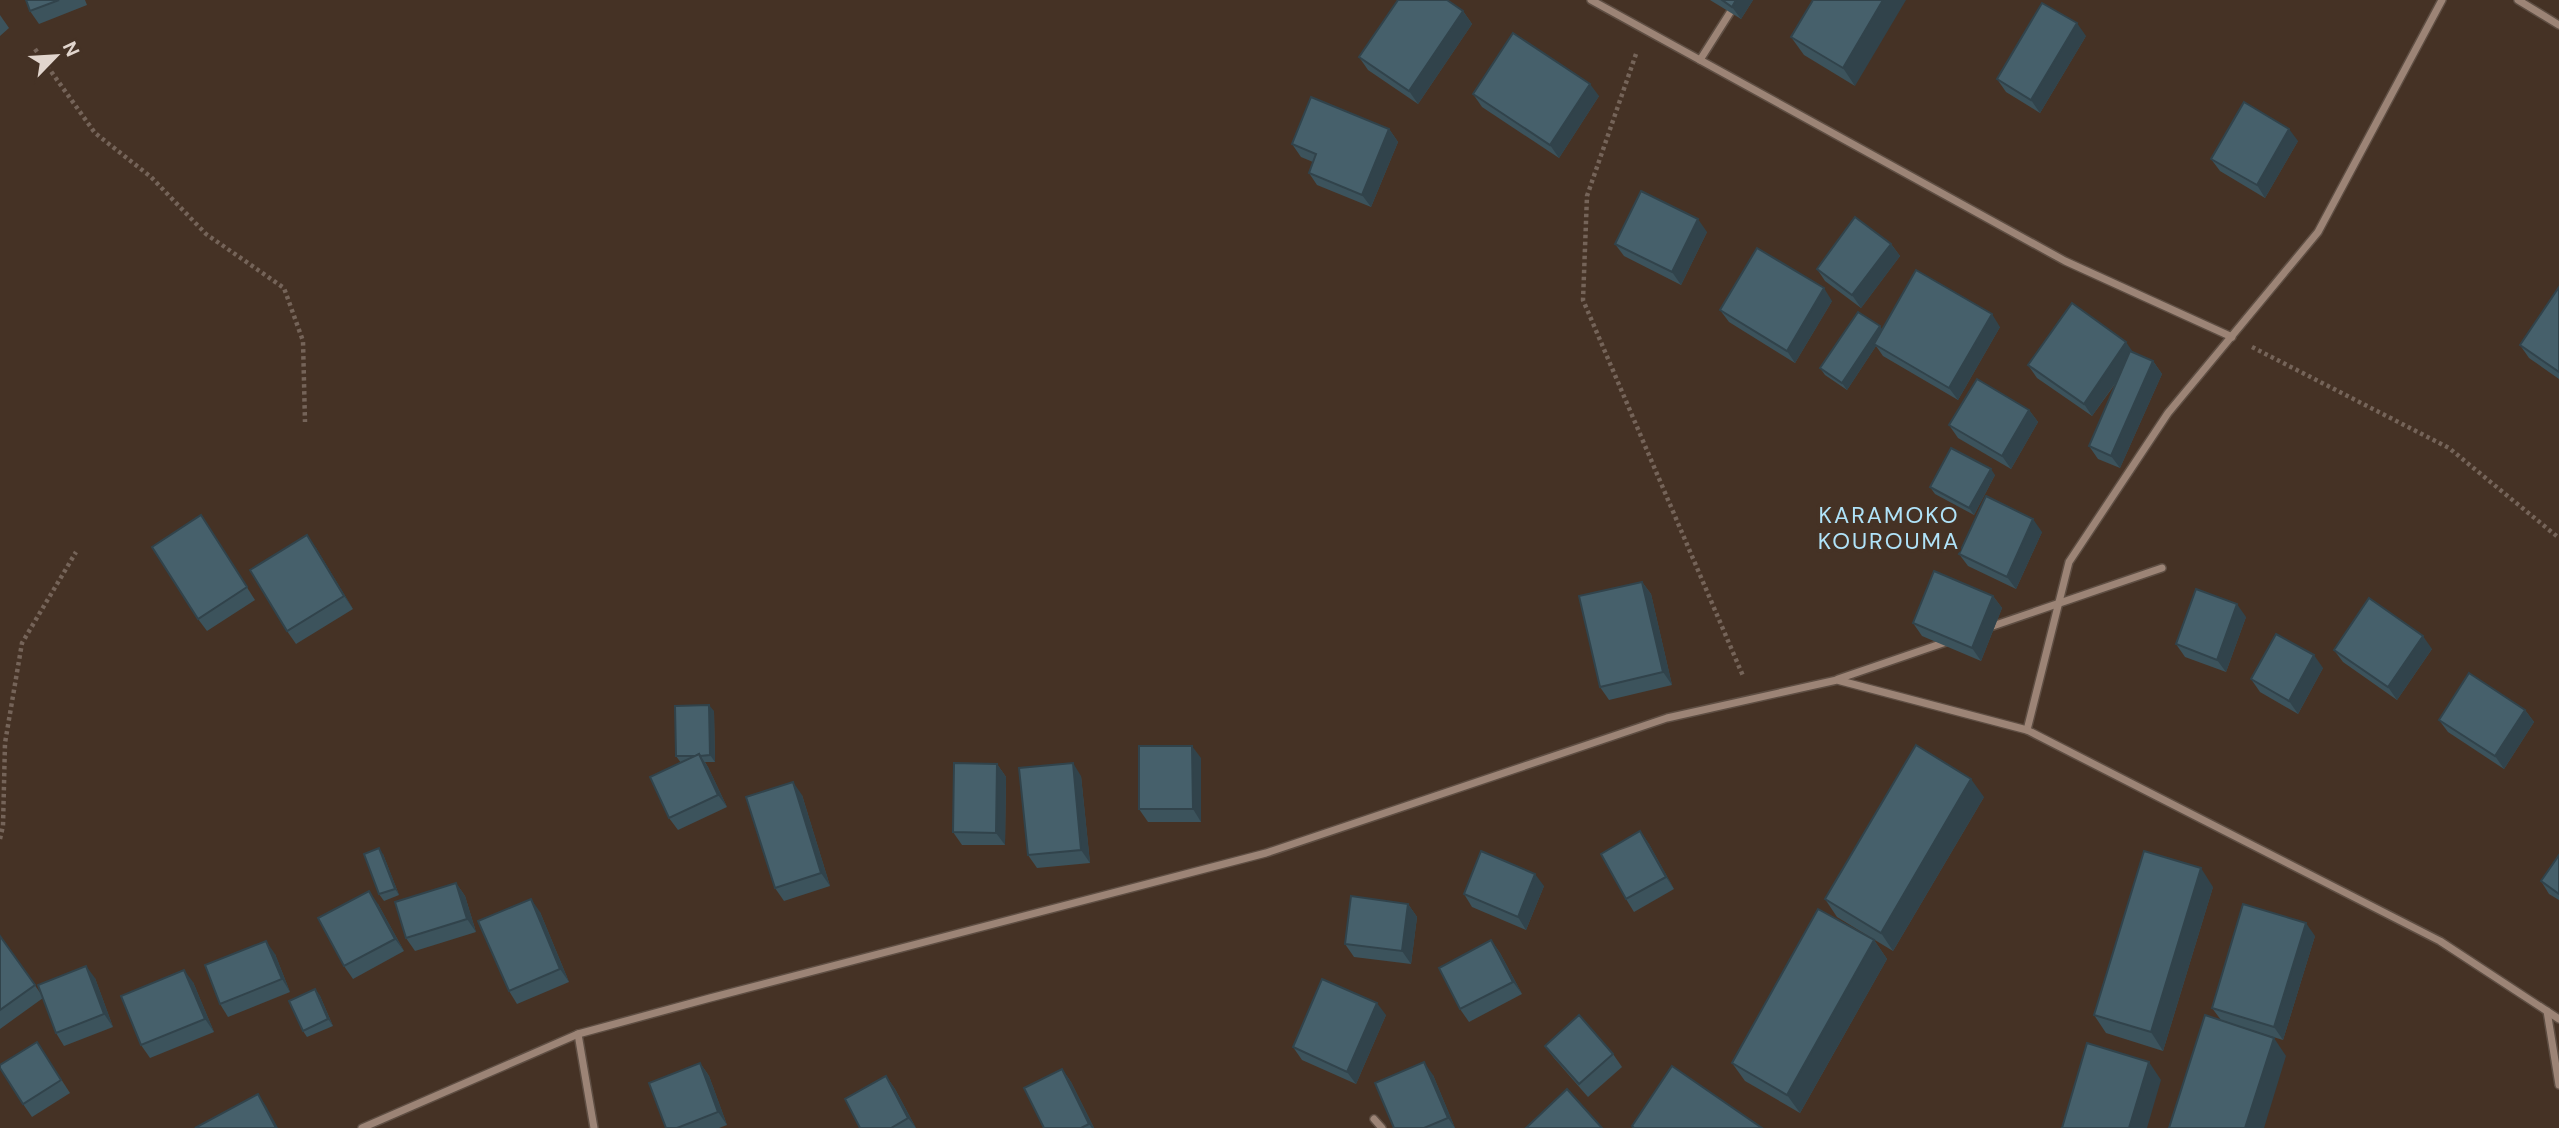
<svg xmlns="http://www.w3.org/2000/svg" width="2559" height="1128" viewBox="0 0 2559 1128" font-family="'DM Sans',sans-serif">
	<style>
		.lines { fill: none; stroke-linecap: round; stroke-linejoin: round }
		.street-casing { stroke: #5e4e43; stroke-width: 10 }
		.path { stroke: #756459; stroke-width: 4.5; stroke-dasharray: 3.5 3.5; stroke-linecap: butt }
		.street { stroke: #9c8476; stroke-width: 7 }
		.wall { fill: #3c535c }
		.shaded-wall { fill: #31434b }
		.building { fill: #46606b; stroke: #31434b; stroke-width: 2 }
		.labels { text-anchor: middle; stroke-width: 7; stroke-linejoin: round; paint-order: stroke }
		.neighbourhood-label { font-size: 23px; letter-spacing: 2px; fill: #b0e3f9; stroke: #453225 }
	</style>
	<rect width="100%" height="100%" fill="#453225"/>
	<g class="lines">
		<defs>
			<g id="street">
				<polyline points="1591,0 2065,261 2232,337"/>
				<polyline points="2518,0 2559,25"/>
				<polyline points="1700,60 1738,0"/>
				<polyline points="1987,628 2162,568"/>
				<polyline points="1838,679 1949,641"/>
				<polyline points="2027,730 2069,562 2168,413 2318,232 2442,0"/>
				<polyline points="2547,1011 2559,1085"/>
				<polyline points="578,1034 594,1128"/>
				<polyline points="1374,1119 1382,1128"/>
				<polyline points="362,1128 578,1034 710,998 1266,853 1667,718 1837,680 2027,730 2440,941 2559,1019"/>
			</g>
		</defs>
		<use href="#street" class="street-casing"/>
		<g class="path">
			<polyline points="35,49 95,133 151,177 206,234 284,288 303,341 305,422"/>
			<polyline points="1636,54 1587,196 1583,300 1743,676"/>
			<polyline points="2252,347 2449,448 2559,538"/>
			<polyline points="0,839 3,826 5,743 22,643 76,552"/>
		</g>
		<use href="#street" class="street"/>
	</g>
	<g class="wall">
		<polygon points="26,0 85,0 87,5 39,24 30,11"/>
		<polygon points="1710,0 1753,0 1741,19"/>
		<polygon points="1813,0 1855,86 1804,55 1791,37"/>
		<polygon points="1463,11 1472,24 1418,104 1368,70 1359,57"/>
		<polygon points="0,15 9,28 0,36"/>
		<polygon points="2086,36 2040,113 2006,92 1997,79"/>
		<polygon points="1473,94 1599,96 1559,158 1482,107"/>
		<polygon points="1389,129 1398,142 1371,207 1317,185 1309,173 1313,162 1301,157 1292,144"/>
		<polygon points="2298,141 2265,198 2220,171 2211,159"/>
		<polygon points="1707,232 1681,285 1624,256 1615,244"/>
		<polygon points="1891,244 1900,256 1861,308 1825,281 1817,269"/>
		<polygon points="2559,287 2559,379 2529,358 2520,345"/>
		<polygon points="1832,301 1795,363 1729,322 1720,310"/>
		<polygon points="1880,326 1882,330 2000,327 1958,400 1883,356 1876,346 1847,390 1825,375 1820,368"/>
		<polygon points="2133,352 2153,361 2162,374 2120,468 2098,459 2089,446 2118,380 2092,416 2037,378 2028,365"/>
		<polygon points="2029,410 2038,422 2011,469 1958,438 1949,425"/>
		<polygon points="1995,475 1974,515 1935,494 1930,487"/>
		<polygon points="201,515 255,600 207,631 198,619"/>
		<polygon points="2042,532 2016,589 1968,566 1959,554"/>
		<polygon points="316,548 353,609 296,644 287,631"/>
		<polygon points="1642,582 1651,594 1672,685 1609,700 1600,687"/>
		<polygon points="1993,596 2002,608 1981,661 1922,636 1913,623"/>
		<polygon points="2246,617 2226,672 2185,657 2176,644"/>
		<polygon points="2432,649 2397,700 2343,662 2334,650"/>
		<polygon points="2323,668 2298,714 2260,692 2251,679"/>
		<polygon points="2525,710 2534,722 2504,769 2448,732 2439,720"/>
		<polygon points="714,711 715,762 705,762 708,767 727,807 678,830 669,818 681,763 676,756"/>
		<polygon points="1201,758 1201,822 1148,822 1139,809"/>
		<polygon points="997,764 1006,777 1005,845 962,845 953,832"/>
		<polygon points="1081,776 1090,863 1037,868 1028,855"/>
		<polygon points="802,795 830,886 784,901 775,888"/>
		<polygon points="1984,797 1893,951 1837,917 1825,899"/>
		<polygon points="1640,831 1649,844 1674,889 1634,912 1626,899"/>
		<polygon points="383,854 399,895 384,901 379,894"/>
		<polygon points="2559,855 2559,900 2549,894 2541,881"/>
		<polygon points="456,883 465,896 476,932 415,951 406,938"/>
		<polygon points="1544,886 1526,930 1472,907 1464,894"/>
		<polygon points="2213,887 2163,1051 2106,1033 2094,1015"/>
		<polygon points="378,904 404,951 353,979 344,966"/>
		<polygon points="1408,904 1417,917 1411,964 1354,957 1345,944"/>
		<polygon points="540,912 569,982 517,1004 509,991"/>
		<polygon points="0,936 41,994 95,978 113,1027 64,1046 56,1033 43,998 0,1029"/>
		<polygon points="2315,936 2283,1040 2228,1023 2286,1056 2221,1020 2212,1008"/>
		<polygon points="1491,940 1500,953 1522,994 1469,1022 1460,1009"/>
		<polygon points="1874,940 1887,959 1800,1113 1745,1081 1732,1063"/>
		<polygon points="275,954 290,992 228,1017 220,1004"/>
		<polygon points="193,982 214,1032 150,1058 141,1045"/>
		<polygon points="315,989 320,996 333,1026 307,1037 303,1031"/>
		<polygon points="1386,1015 1356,1084 1302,1060 1293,1047"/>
		<polygon points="37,1042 70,1093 32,1117 23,1104"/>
		<polygon points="1545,1046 1613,1054 1622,1067 1588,1097 1554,1058"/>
		<polygon points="700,1063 709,1076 727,1125 719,1128 666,1128"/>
		<polygon points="1062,1069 1071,1082 1094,1128 1044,1128"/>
		<polygon points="1433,1075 1455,1128 1394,1128"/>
		<polygon points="886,1076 895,1089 916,1128 860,1128"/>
	</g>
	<g class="shaded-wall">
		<polygon points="1736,0 1753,0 1741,19 1732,7"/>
		<polygon points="1883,0 1906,0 1855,86 1843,68"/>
		<polygon points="1463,11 1472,24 1418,104 1409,91"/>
		<polygon points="2077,23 2086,36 2040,113 2031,100"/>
		<polygon points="1590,84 1599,96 1559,158 1550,145"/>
		<polygon points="1389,129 1398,142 1371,207 1362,195"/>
		<polygon points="2289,129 2298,141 2265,198 2257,185"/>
		<polygon points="1698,219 1707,232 1681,285 1672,272"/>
		<polygon points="1891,244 1900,256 1861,308 1852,295"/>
		<polygon points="1824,288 1832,301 1795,363 1787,351"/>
		<polygon points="1992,314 2000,327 1958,400 1949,388"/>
		<polygon points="1880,326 1884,333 1874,344 1876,346 1847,390 1842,383"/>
		<polygon points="2126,342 2135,355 2092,416 2084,404"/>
		<polygon points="2153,361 2162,374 2120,468 2111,456"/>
		<polygon points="2029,410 2038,422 2011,469 2002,456"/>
		<polygon points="1991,469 1995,475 1974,515 1969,508"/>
		<polygon points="2033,519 2042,532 2016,589 2007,577"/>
		<polygon points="307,535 316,548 353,609 344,596"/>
		<polygon points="1642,582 1651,594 1672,685 1663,672"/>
		<polygon points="1993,596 2002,608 1981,661 1972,648"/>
		<polygon points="2237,604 2246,617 2226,672 2217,660"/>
		<polygon points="2423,636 2432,649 2397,700 2388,687"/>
		<polygon points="2314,655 2323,668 2298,714 2289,701"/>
		<polygon points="709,705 714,711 715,762 710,755"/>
		<polygon points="2525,710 2534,722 2504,769 2495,756"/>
		<polygon points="1192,746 1201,758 1201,822 1193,809"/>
		<polygon points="699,754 708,767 727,807 718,795"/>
		<polygon points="1073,763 1081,776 1090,863 1081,850"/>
		<polygon points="997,764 1006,777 1005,845 996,833"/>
		<polygon points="1971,779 1984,797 1893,951 1881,933"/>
		<polygon points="793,782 802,795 830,886 821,873"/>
		<polygon points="1640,831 1649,844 1674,889 1666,877"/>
		<polygon points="379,848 383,854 399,895 395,889"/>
		<polygon points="2201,868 2213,887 2163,1051 2151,1032"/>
		<polygon points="1535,874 1544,886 1526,930 1518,917"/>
		<polygon points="456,883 465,896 476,932 467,919"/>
		<polygon points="369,891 378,904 404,951 395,939"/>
		<polygon points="531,899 540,912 569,982 560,969"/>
		<polygon points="1408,904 1417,917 1411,964 1402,951"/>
		<polygon points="2306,923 2315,936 2283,1040 2274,1027"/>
		<polygon points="1491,940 1500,953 1522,994 1513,982"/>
		<polygon points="1874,940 1887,959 1800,1113 1787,1095"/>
		<polygon points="266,941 275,954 290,992 282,979"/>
		<polygon points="86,966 95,978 113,1027 104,1014"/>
		<polygon points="184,970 193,982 214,1032 205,1019"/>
		<polygon points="315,989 320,996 333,1026 328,1019"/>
		<polygon points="1377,1003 1386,1015 1356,1084 1347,1072"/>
		<polygon points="2274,1038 2286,1056 2264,1128 2245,1128"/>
		<polygon points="1424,1062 1433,1075 1455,1128 1448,1118"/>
		<polygon points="2149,1062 2161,1080 2147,1128 2129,1128"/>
		<polygon points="700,1063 709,1076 727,1125 718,1112"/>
		<polygon points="1062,1069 1071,1082 1094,1128 1092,1128 1089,1124"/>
		<polygon points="886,1076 895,1089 916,1128 908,1118"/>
		<polygon points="258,1094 266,1106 278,1128 276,1128"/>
	</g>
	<g class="building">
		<polygon points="26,0 59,0 30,11"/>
		<polygon points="1398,0 1447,0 1463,11 1409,91 1359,57"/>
		<polygon points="1722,0 1736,0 1732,7"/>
		<polygon points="1813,0 1883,0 1843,68 1791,37"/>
		<polygon points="2042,3 2077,23 2031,100 1997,79"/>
		<polygon points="1513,33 1590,84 1550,145 1473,94"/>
		<polygon points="1311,97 1389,129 1362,195 1309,173 1316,154 1292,144"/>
		<polygon points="2244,102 2289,129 2257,185 2211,159"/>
		<polygon points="1641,191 1698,219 1672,272 1615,244"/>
		<polygon points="1855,217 1891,244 1852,295 1817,269"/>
		<polygon points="1757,248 1824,288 1787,351 1720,310"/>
		<polygon points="1916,270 1992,314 1949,388 1874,344"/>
		<polygon points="2559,287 2559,372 2520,345"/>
		<polygon points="2072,303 2126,342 2084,404 2028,365"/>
		<polygon points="1858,312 1880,326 1842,383 1820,368"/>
		<polygon points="2130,351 2153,361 2111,456 2089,446"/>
		<polygon points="1977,379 2029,410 2002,456 1949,425"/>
		<polygon points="1951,448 1991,469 1969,508 1930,487"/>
		<polygon points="1986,496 2033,519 2007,577 1959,554"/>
		<polygon points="201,515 247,587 198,619 152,547"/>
		<polygon points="307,535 344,596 287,631 250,570"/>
		<polygon points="1934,571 1993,596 1972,648 1913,623"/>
		<polygon points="1642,582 1663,672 1600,687 1579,596"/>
		<polygon points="2196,589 2237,604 2217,660 2176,644"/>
		<polygon points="2369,598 2423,636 2388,687 2334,650"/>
		<polygon points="2276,634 2314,655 2289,701 2251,679"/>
		<polygon points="2469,673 2525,710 2495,756 2439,720"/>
		<polygon points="709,705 710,755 700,756 699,754 696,756 676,756 675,706"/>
		<polygon points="1916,745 1971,779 1881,933 1825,899"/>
		<polygon points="1139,746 1192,746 1193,809 1139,809"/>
		<polygon points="699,754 718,795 669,818 650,777"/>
		<polygon points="954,763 997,764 996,833 953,832"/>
		<polygon points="1073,763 1081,850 1028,855 1019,768"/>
		<polygon points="793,782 821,873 775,888 746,797"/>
		<polygon points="1640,831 1666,877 1626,899 1601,854"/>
		<polygon points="379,848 395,889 379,894 364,854"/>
		<polygon points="1481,851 1535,874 1518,917 1464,894"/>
		<polygon points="2144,851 2201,868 2151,1032 2094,1015"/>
		<polygon points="2559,855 2559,894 2541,881"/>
		<polygon points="456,883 467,919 406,938 395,902"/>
		<polygon points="369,891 395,939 344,966 318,918"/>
		<polygon points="1351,896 1408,904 1402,951 1345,944"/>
		<polygon points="531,899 560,969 509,991 478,921"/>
		<polygon points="2243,904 2306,923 2274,1027 2212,1008"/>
		<polygon points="1818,909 1874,940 1787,1095 1732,1063"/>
		<polygon points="0,936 35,985 0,1010"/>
		<polygon points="1491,940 1513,982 1460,1009 1439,968"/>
		<polygon points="266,941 282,979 220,1004 205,965"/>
		<polygon points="86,966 104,1014 56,1033 38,985"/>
		<polygon points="184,970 205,1019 141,1045 121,996"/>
		<polygon points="1322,979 1377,1003 1347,1072 1293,1047"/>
		<polygon points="315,989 328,1019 303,1031 289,1001"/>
		<polygon points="1579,1015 1613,1054 1579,1084 1545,1046"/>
		<polygon points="2205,1015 2274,1038 2245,1128 2169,1128"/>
		<polygon points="37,1042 61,1080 23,1104 0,1068 0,1065"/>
		<polygon points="2087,1043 2149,1062 2129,1128 2062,1128"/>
		<polygon points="1424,1062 1448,1118 1424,1128 1394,1128 1375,1083"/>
		<polygon points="700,1063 718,1112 677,1128 666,1128 649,1083"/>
		<polygon points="1672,1066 1762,1128 1634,1128 1632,1126"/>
		<polygon points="1062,1069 1089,1124 1081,1128 1044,1128 1024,1088"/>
		<polygon points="886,1076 908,1118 891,1128 860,1128 845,1099"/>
		<polygon points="1567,1089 1602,1128 1526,1128"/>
		<polygon points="258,1094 276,1128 195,1128"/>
	</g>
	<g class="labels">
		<g class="neighbourhood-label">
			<text x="1889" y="523">KARAMOKO<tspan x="1889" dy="26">KOUROUMA</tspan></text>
		</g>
	</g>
	<g transform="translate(56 56) rotate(65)" stroke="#453225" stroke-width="5" paint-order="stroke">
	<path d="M0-5L12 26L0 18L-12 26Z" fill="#e1d5cd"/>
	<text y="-10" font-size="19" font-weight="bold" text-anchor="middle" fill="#e1d5cd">N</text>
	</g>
</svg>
